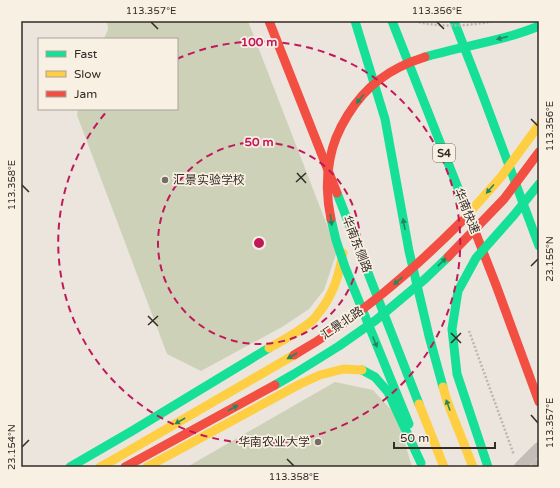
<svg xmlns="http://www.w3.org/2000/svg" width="560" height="488" viewBox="0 0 560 488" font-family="'Varela Round','Noto Sans SC',sans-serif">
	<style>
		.green { fill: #ccd1b8 }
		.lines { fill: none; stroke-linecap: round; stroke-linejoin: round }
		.path { stroke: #bdb6b0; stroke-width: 2.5; stroke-dasharray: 2 2; stroke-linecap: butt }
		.street { stroke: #c4bdb7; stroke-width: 12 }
		.fast { stroke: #16e098; stroke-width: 9 }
		.slow { stroke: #ffcf43; stroke-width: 9 }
		.jam { stroke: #f24e42; stroke-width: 9 }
		.path-bridge { stroke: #bdb6b0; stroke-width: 2.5; stroke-dasharray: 2 2; stroke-linecap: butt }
		.fast-bridge { stroke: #16e098; stroke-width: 9 }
		.slow-bridge { stroke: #ffcf43; stroke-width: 9 }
		.jam-bridge { stroke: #f24e42; stroke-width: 9 }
		.oneway { fill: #25865f }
		.ticks { fill: none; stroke: #342b26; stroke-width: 1.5 }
		.ring { fill: none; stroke: #c2185b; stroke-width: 2; stroke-dasharray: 7 5 }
		.poi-dot { fill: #746c66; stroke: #f9f0e4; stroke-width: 1.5 }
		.labels { text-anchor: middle; stroke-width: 3.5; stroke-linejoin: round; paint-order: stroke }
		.shield { fill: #f9f0e4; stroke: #6f665f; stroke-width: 1 }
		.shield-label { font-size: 11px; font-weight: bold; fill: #342b26 }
		.poi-label { font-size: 12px; fill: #342b26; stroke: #f9f0e4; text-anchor: start }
		.street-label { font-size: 12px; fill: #342b26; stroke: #f9f0e4 }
		.centre { fill: #c2185b; stroke: #f9f0e4; stroke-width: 2 }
		.ring-label { font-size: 12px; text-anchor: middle; font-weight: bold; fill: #c2185b; stroke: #f9f0e4; stroke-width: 3.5; stroke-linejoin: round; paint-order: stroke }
		.neatline { fill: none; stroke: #342b26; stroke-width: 1.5 }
		.ticks-label { font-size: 10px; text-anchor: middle; fill: #342b26 }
	</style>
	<rect width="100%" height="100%" fill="#ebe5de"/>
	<g class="green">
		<polygon points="107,21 248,21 337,251 324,290 309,309 282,327 201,371 167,354 77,115 78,109 177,109 177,39 104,39 108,29"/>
		<polygon points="335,382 373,390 397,416 412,467 187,467"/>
	</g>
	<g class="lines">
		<polyline class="path" points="469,331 514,455"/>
		<g class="street">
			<polyline points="520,467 539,448"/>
			<polyline points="537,467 539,465"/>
		</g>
		<g class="fast">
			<polyline points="355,21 385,119 409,251 429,336 443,387"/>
			<polyline points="392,21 471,221"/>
			<polyline points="454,21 482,93 539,246"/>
			<polyline points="337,193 419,404"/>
			<polyline points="362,370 375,377 388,392 421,463"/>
			<polyline points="70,467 132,431 269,348"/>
		</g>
		<g class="slow">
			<path d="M269 348C284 340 300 331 313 320 316 317 318 313 321 310 334 292 339 275 343 253"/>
			<polyline points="443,387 447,401 473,467"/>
			<polyline points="419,404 444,467"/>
			<polyline points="100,467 113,460"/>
			<polyline points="147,467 300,384 320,375 343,369 362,370"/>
		</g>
		<g class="jam">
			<polyline points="269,21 337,193"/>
			<polyline points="471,221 496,285 539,402"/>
		</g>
		<path class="path-bridge" d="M415 21C439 28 470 26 494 21"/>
		<g class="fast-bridge">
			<path d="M425 57C463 46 503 41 539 26"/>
			<polyline points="331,219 336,240 345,267 409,424"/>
			<polyline points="275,385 294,374 339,346 376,320 425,279 448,257"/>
			<polyline points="488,467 457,374 452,329 458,291 476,258 514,215 539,184"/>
		</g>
		<g class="slow-bridge">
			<polyline points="462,221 501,177 539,125"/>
			<polyline points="113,460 294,355"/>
		</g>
		<g class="jam-bridge">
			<path d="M331 219C327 200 326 178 330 159 335 130 356 97 379 80 393 69 409 62 425 57"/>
			<polyline points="448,257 504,199 539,152"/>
			<path d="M294 355C357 319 411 272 462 221"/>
			<polyline points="125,467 275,385"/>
		</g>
	</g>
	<defs><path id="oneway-solid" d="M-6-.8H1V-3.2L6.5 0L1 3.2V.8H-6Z"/></defs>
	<g class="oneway">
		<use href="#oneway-solid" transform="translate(502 38) rotate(166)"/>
		<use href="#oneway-solid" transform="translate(360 99) rotate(130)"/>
		<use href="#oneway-solid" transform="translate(490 189) rotate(131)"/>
		<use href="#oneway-solid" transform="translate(331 220) rotate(81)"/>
		<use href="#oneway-solid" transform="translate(404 224) rotate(-100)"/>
		<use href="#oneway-solid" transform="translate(442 262) rotate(-44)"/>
		<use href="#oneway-solid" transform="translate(398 281) rotate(139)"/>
		<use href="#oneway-solid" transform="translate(375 342) rotate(68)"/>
		<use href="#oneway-solid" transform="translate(292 356) rotate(150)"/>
		<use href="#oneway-solid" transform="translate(448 405) rotate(-110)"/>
		<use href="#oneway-solid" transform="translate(233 408) rotate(-29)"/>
		<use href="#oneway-solid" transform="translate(180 421) rotate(150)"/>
	</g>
	<path class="ticks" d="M151 22 158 29M437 22 444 29M531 119 538 126M297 173 306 183M296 182 306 173M22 185 29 192M531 266 538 259M148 316 158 326M148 325 158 316M451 333 461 343M451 343 461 333M531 415 538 423M22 447 29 440M287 459 294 466"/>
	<g class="ring">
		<circle cx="259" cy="243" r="101"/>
		<path d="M177 59A201 201 0 1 1 108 110"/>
	</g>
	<g class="poi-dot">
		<circle cx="165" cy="180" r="4"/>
		<circle cx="318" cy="442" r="4"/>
	</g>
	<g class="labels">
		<rect class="shield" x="433" y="144" width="22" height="18" rx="3"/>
		<g class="shield-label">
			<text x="444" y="157">S4</text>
		</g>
		<g class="poi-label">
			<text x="173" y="184">汇景实验学校</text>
			<text x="310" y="446" text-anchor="end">华南农业大学</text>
		</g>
		<g class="street-label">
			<text transform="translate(467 211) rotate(68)" y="4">华南快速</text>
			<text transform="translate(357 244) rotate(69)" y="4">华南东侧路</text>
			<text transform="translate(342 323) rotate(-34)" y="4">汇景北路</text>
		</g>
	</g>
	<circle cx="259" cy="243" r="6" class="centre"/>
	<g class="ring-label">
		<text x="259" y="46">100 m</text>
		<text x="259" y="146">50 m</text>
	</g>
	<rect width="560" height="488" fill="none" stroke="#f9f0e4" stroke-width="44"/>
	<rect x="38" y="38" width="140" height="72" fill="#f9f0e4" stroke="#aaa198"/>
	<rect x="46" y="51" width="20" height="6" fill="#16e098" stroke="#aaa198"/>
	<text x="74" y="58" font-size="12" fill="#342b26">Fast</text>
	<rect x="46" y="71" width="20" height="6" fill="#ffcf43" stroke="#aaa198"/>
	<text x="74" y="78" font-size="12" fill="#342b26">Slow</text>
	<rect x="46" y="91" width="20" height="6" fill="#f24e42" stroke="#aaa198"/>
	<text x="74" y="98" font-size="12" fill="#342b26">Jam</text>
	<path d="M394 442v6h101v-6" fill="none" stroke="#342b26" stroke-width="2"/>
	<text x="400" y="442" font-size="12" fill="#342b26" stroke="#f9f0e4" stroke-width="3" paint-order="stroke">50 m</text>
	<rect x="22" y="22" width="516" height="444" class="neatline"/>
	<g class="ticks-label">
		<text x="151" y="14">113.357°E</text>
		<text x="437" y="14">113.356°E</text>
		<text transform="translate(549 126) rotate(-90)" y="4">113.356°E</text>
		<text transform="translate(11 185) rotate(-90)" y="4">113.358°E</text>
		<text transform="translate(549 259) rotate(-90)" y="4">23.155°N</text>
		<text transform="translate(549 423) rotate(-90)" y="4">113.357°E</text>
		<text transform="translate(11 447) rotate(-90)" y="4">23.154°N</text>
		<text x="294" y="480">113.358°E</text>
	</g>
</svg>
